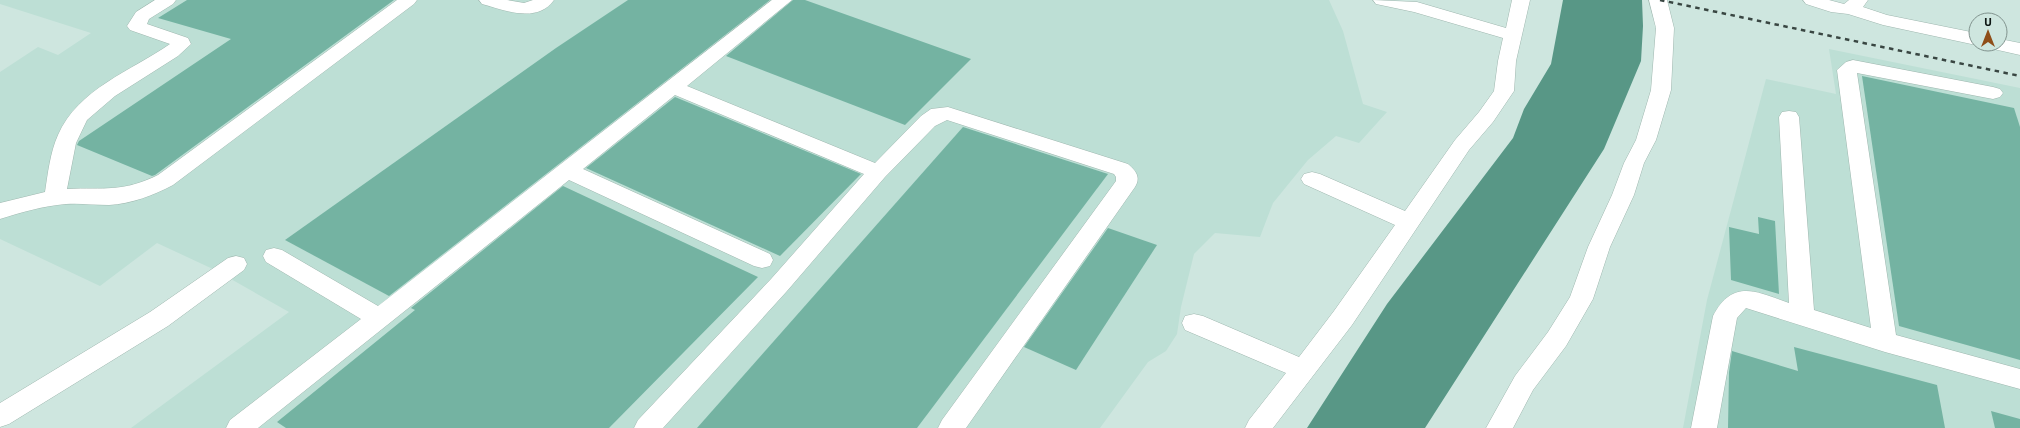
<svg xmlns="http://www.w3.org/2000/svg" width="2020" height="428" viewBox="0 0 2020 428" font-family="'Exo 2',sans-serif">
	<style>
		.built { fill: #bddfd5 }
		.water { fill: #589786 }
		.building { fill: #74b3a2 }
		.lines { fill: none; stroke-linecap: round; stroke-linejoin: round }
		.minor-casing { stroke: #9fb7af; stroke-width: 1 }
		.minor { fill: #fff; fill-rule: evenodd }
		.rail { stroke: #394642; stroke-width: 2.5; stroke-dasharray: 4.5 4.5; stroke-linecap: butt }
	</style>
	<rect width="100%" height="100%" fill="#cee6df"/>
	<g class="built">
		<polygon points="0,0 1329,0 1343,31 1363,104 1387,112 1359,143 1336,136 1308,160 1273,203 1260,237 1215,233 1194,254 1181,307 1177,334 1166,351 1148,362 1100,428 131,428 289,312 215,270 157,243 100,286 0,239 0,72 38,47 58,55 91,33 0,4"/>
		<polygon points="1829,49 2020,88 2020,428 1683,428 1707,300 1766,79 1836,94"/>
	</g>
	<polygon class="water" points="1563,0 1642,0 1643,26 1641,61 1604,149 1425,428 1307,428 1387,304 1513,138 1524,109 1551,64"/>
	<g class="building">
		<polygon points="187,0 394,0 155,175 152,176 77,145 79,141 231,39 158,18"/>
		<polygon points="628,0 770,0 389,296 285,240 556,48"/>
		<polygon points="793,0 805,0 971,59 905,125 726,56"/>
		<polygon points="1862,76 2014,108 2020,127 2020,360 1899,326"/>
		<polygon points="675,97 861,174 780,256 586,168"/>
		<polygon points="963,127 1108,174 917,428 697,428"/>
		<polygon points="563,186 758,277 609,428 286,428 277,422 415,310 411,308"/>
		<polygon points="1758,217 1775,221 1779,294 1731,280 1729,227 1759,234"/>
		<polygon points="1108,228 1157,245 1076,370 1024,347"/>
		<polygon points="1794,347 1937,385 1945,428 1728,428 1729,372 1732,351 1798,371"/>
		<polygon points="1991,411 2020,419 2020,428 1995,428"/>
	</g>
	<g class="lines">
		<defs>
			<g id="minor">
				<path d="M155 0H176L173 4 149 19 147 24 188 38 191 44 178 56 115 96 87 120 76 143 67 189C105 187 121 193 158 175L397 0H417L414 4 173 185C154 195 131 204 109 205 94 205 80 203 66 204 43 206 22 212 0 219V203L45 192C48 173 50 153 58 135 78 89 131 71 170 44L130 30 127 26 136 12Z"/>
				<path d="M479 0H507L524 3 533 0H554C537 24 504 10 482 4Z"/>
				<path d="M772 0H792L687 86 875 163 921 116 931 109 948 107 1128 164C1136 171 1141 177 1135 187L966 428H938L942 420 1116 181V177L1114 174 947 120 935 126 885 177 787 291 663 428H634L638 420 771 279 864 174 675 95 583 169 770 254 773 260 770 266 762 268 754 266 569 180 258 428H226L230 420 361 319 266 262 263 256 266 250 274 248 282 250 378 306Z"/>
				<polygon points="1373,0 1417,2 1506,28 1512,0 1530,0 1516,61 1514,91 1493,122 1469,150 1352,325 1273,428 1245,428 1249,420 1286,373 1185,330 1182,323 1185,316 1194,314 1203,316 1299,357 1334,311 1395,225 1304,184 1301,179 1304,174 1312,172 1320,174 1405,211 1455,140 1479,112 1494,91 1498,61 1503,38 1414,12 1376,4"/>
				<polygon points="1649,0 1667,0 1674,28 1671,90 1656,140 1644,163 1634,195 1610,247 1593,299 1566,346 1533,390 1513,428 1486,428 1515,376 1548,332 1570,297 1588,247 1612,195 1624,163 1636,140 1651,90 1656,28"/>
				<polygon points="1803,0 1829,0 1844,4 1849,0 1868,0 1863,7 1887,15 1976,33 1976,44 1978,44 1976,45 1883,25 1848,14 1831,12 1806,4"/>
				<polygon points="2000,39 2020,43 2020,55 1989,48 1987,44 2000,44"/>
				<path d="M1853 60 1993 87 2000 89 2003 93 2000 97 1993 99 1857 73 1896 335 2020 369V389L1885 352 1746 308 1737 318 1717 428H1691L1713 316C1733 278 1757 292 1789 303L1779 117 1782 112 1789 111 1796 112 1799 117 1814 310 1871 328 1837 70 1846 62Z"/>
				<polygon points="236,256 244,258 247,264 244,270 168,326 9,424 0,427 0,403 150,312 228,258"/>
			</g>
		</defs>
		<use href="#minor" class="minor-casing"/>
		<use href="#minor" class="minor"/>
		<polyline class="rail" points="1660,0 2020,76"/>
	</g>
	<g transform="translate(1988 32)"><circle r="19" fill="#cee6df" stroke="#81938e"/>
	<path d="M0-3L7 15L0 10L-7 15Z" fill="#8f4e19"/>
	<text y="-6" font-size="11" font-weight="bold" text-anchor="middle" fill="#0e1714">U</text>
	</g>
</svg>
